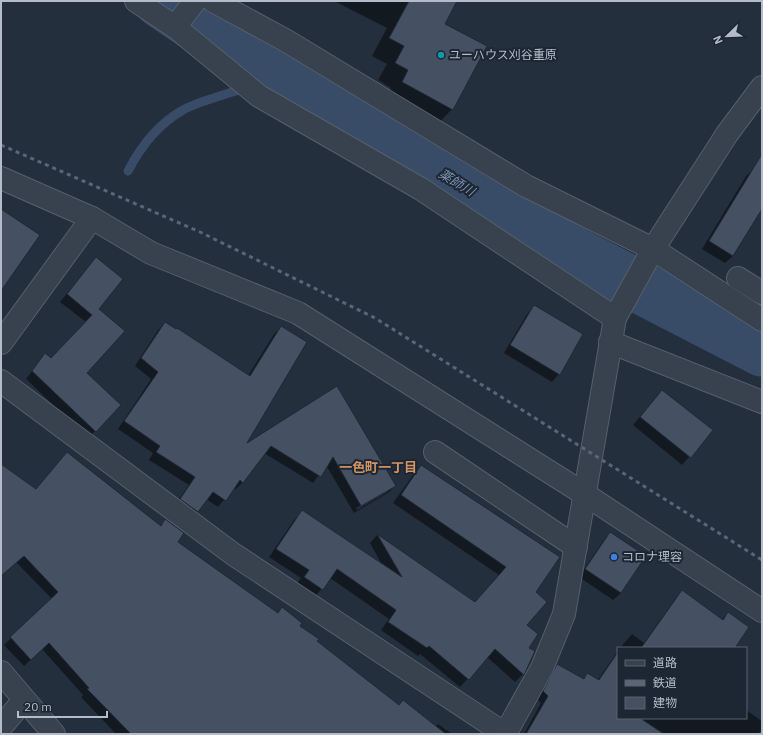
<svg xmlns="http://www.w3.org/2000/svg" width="763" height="735" viewBox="0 0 763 735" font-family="'IBM Plex Sans','Noto Sans JP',sans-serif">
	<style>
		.shadow { fill: #0007; fill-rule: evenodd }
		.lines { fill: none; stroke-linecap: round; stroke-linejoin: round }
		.stream { stroke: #394c67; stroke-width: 9 }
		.river { stroke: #394c67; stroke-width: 53 }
		.building { fill: #455162; stroke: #1f2835 }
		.minor-casing { stroke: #565f6c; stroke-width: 24 }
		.tertiary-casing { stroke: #565f6c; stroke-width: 24 }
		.minor { stroke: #38414e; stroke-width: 22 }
		.tertiary { stroke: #38414e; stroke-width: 22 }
		.rail { stroke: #5a6575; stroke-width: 3; stroke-dasharray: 4 4; stroke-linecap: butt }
		.culture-dot { fill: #0f9aa8; stroke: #1d2633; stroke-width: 1.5 }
		.shop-dot { fill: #3f7fe0; stroke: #1d2633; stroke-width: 1.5 }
		.labels { text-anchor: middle; stroke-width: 4; stroke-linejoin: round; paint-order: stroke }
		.poi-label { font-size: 12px; fill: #b4bcc9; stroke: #1d2633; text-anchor: start }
		.water-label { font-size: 13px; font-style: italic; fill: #7c92b1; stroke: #1d2633 }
		.neighbourhood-label { font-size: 13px; font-weight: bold; fill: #d59563; stroke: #1d2633 }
	</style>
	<rect width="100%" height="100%" fill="#242f3e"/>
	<g class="shadow">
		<polygon points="334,1 456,1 444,24 452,109 435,127 385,99 391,88 378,80 387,64 372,56 387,28"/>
		<polygon points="754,169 762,174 762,207 733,256 725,263 702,249 746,176"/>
		<polygon points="90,266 97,309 86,374 120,405 88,438 26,379 45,354 51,359 86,322 60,302"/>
		<polygon points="534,307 559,374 552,382 504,353 527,314"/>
		<path d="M165 323 248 376 274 334 281 327 244 446 337 387 395 486 388 493 354 513 326 465 313 483 264 453 243 482 236 489 234 488 218 507 206 499 190 519 174 506 189 485 149 460 153 453 118 429 151 379 135 366 158 330ZM388 490V492L357 510 356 508Z"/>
		<polygon points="662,391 711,431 682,465 633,425"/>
		<polygon points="67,453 160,526 166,521 176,542 277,613 282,609 316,641 398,706 435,727 438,724 452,734 116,734 81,697 83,695 42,649 24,666 4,645 52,599 16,562 1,575 1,465 35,490"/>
		<polygon points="421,466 535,592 526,625 528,648 523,674 515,682 487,657 460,687 420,654 418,656 381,630 389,619 330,578 314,598 296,585 301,578 269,557 294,520 302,512 382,565 370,543 377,535 475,603 499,575 393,503 413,475"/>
		<polygon points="610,533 645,557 621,593 613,600 579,577 603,541"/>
		<polygon points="682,592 721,620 728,613 733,648 620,648 632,634 644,643 675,599"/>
		<polygon points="618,651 618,718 746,718 746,710 762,721 762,729 759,733 761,734 524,734 541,703 537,699 550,672 557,665 583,679 587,675 597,681"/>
	</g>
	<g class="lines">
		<g class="stream">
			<polyline points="263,80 270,68"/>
			<path d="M128 171C141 146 158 124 183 110 196 102 222 96 238 90"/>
		</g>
		<polyline class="river" points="160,1 194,24 574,253 762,350"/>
	</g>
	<g class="building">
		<polygon points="409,1 457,1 445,24 487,46 453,110 402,82 408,70 395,63 404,46 389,38"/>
		<polygon points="762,154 762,209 733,256 709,241"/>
		<polygon points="1,209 40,235 1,291"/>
		<polygon points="96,257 123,279 99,309 125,331 87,373 121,405 96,432 32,371 45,353 51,358 92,315 67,294"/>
		<polygon points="534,305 583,334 560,375 510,345"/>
		<polygon points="165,322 176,329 177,328 250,376 281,326 307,342 247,443 337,386 396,486 361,506 333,457 321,477 271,446 243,483 240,480 226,501 213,492 198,512 180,499 195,477 156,452 160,446 124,421 158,372 141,358"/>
		<polygon points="662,390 713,430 691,458 640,417"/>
		<polygon points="67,452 161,526 165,519 184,533 178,542 278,613 282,607 302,623 300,626 319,639 317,641 399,705 403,700 446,734 131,734 87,689 89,688 49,643 31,660 10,637 58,592 24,556 1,576 1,464 36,489"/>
		<polygon points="421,465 560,557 536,592 547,602 527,625 538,634 529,648 535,651 524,675 495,649 469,680 429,646 427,648 388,622 396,610 337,569 323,590 304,577 309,570 276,549 302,510 402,577 377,534 475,602 506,567 401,495"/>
		<polygon points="610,532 646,556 621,593 585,569"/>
		<polygon points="682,590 723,620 728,612 749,627 735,648 641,648"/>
		<polygon points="618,652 618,718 640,718 664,734 526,734 548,696 543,691 557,664 584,679 587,673 599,680"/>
	</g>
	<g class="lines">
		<defs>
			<g id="minor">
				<polyline points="136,1 175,27"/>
				<polyline points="195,1 175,27 259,96 421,189 615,318"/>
				<polyline points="213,1 285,40 526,186 653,249 762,320"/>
				<polyline points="1,178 92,218 151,253 298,313 586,495 762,611"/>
				<polyline points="738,278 762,293"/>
				<polyline points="610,342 762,402"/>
				<polyline points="1,343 92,218"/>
				<polyline points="1,381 233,554 505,734"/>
				<polyline points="435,452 576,547"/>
				<polyline points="1,727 24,700"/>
				<polyline points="505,734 542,668 564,614 615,318 653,249 727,134 762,87"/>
			</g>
			<polyline id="tertiary" points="1,672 54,734"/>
		</defs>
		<use href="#minor" class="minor-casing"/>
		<use href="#tertiary" class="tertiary-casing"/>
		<use href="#minor" class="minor"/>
		<use href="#tertiary" class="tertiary"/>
		<polyline class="rail" points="1,145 200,232 375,318 762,560"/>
	</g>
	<circle class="culture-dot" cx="441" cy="55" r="4"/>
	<circle class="shop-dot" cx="614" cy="557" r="4"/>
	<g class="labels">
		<g class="poi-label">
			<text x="449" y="59">ユーハウス刈谷重原</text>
			<text x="622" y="561">コロナ理容</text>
		</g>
		<g class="water-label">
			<text transform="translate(457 182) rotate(31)" y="5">薬師川</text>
		</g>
		<g class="neighbourhood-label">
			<text x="378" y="472">一色町一丁目</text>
		</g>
	</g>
	<rect width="763" height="735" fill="none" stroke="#b4bcc9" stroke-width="4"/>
	<rect x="617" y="647" width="130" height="72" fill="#1d2633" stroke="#59626f"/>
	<rect x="625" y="660" width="20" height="6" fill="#38414e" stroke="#59626f"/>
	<text x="653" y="667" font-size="12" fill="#b4bcc9">道路</text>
	<rect x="625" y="680" width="20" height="6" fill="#5a6575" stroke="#59626f"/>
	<text x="653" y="687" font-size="12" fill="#b4bcc9">鉄道</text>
	<rect x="625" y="697" width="20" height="12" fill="#455162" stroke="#59626f"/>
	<text x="653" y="707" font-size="12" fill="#b4bcc9">建物</text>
	<g transform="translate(727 36) rotate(247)" stroke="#1d2633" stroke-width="3" paint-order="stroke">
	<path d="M0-3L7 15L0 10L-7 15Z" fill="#b4bcc9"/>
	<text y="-6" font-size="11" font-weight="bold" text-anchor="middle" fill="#b4bcc9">N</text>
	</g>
	<path d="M18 711v6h89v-6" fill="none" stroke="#b4bcc9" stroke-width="2"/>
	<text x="24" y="711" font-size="12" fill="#b4bcc9" stroke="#1d2633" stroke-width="3" paint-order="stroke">20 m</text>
</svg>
